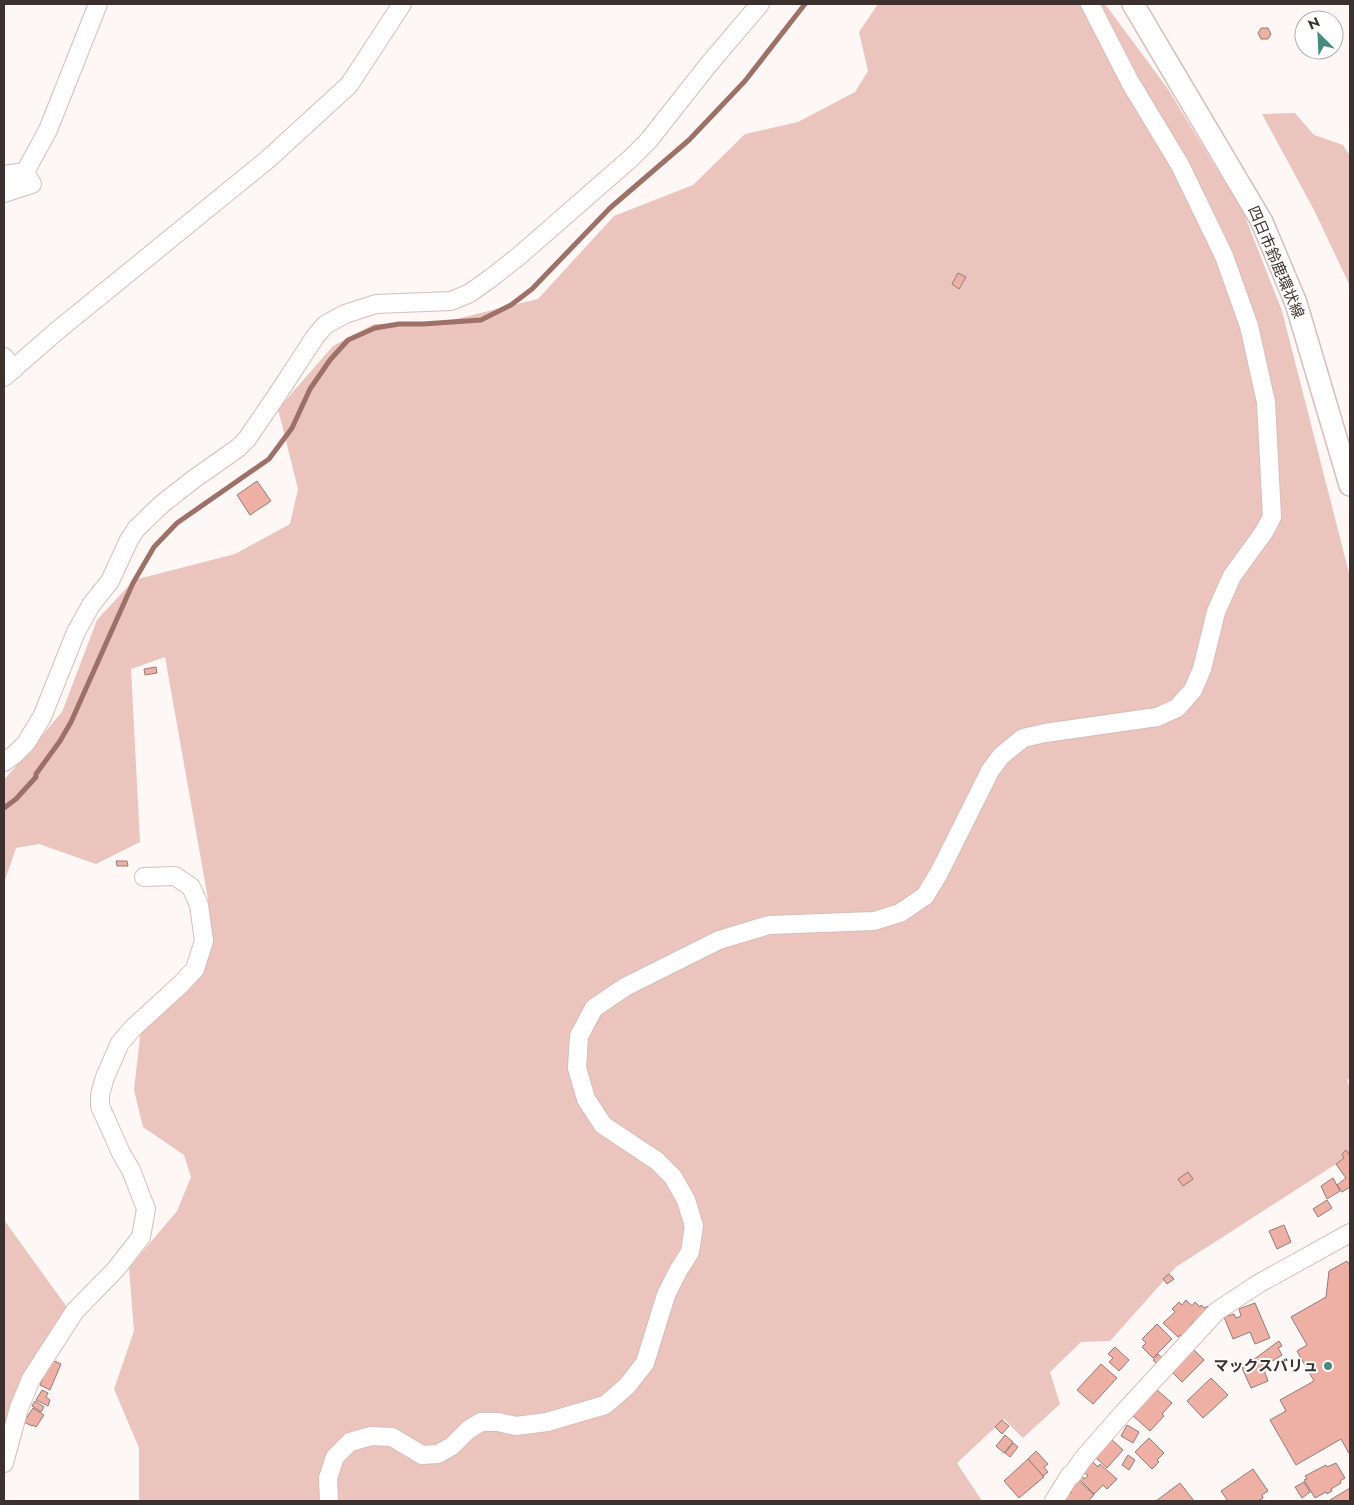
<svg xmlns="http://www.w3.org/2000/svg" width="1354" height="1505" viewBox="0 0 1354 1505" font-family="Jost,'Noto Sans JP',sans-serif">
	<style>
		.green { fill: #ebc4bd }
		.lines { fill: none; stroke-linecap: round; stroke-linejoin: round }
		.stream { stroke: #9e7168; stroke-width: 5 }
		.building { fill: #eeb0a4; stroke: #957b77 }
		.minor-casing { stroke: #d9bdb8; stroke-width: 20 }
		.major-casing { stroke: #d9bdb8; stroke-width: 24 }
		.minor { stroke: #fff; stroke-width: 18 }
		.major { stroke: #fff; stroke-width: 21 }
		.poi-dot { fill: #478b7e; stroke: #fff; stroke-width: 2 }
		.labels { text-anchor: middle; stroke-width: 4; stroke-linejoin: round; paint-order: stroke }
		.street-label { font-size: 15px; fill: #3c312f; stroke: #fff }
		.poi-label { font-size: 15px; font-weight: bold; fill: #3c312f; stroke: #fff; text-anchor: end }
	</style>
	<rect width="100%" height="100%" fill="#fdf7f6"/>
	<g class="green">
		<polygon points="878,4 1105,4 1168,89 1244,214 1282,311 1350,577 1350,1078 1347,1080 1350,1088 1350,1155 1176,1267 1110,1341 1081,1342 1050,1372 1060,1404 1023,1438 1004,1419 957,1463 982,1501 139,1501 139,1448 114,1389 134,1331 129,1268 177,1211 191,1177 184,1155 143,1127 134,1090 143,1011 204,955 208,899 165,657 131,669 140,842 96,864 39,844 16,848 4,883 4,780 62,712 97,620 134,580 235,554 290,524 298,489 278,409 333,346 374,324 436,324 538,299 614,216 693,185 745,134 798,122 855,92 868,71 859,32"/>
		<polygon points="1295,113 1314,135 1343,145 1350,156 1350,286 1314,210 1262,114"/>
		<polygon points="4,1220 69,1310 4,1452"/>
	</g>
	<g class="lines">
		<polyline class="stream" points="4,808 16,799 36,777 36,774 60,741 71,722 133,583 154,547 177,523 269,459 292,428 310,389 330,360 348,340 375,328 399,324 423,324 481,320 511,305 532,289 610,208 689,140 745,81 805,4"/>
	</g>
	<g class="building">
		<polygon points="1261,28 1268,28 1271,34 1268,39 1261,39 1258,33"/>
		<polygon points="958,273 966,277 959,289 952,284"/>
		<polygon points="257,481 271,501 250,515 237,495"/>
		<polygon points="156,667 157,673 145,675 144,669"/>
		<polygon points="116,861 127,861 128,866 117,866"/>
		<polygon points="1346,1150 1350,1156 1350,1187 1342,1192 1337,1185 1346,1178 1336,1164 1344,1158 1342,1154"/>
		<polygon points="1188,1172 1193,1179 1183,1186 1178,1179"/>
		<polygon points="1333,1178 1340,1191 1327,1199 1321,1186"/>
		<polygon points="1327,1200 1332,1208 1318,1217 1313,1209"/>
		<polygon points="1284,1225 1291,1242 1277,1249 1269,1231"/>
		<polygon points="1347,1261 1350,1266 1350,1455 1341,1439 1296,1465 1270,1420 1286,1411 1280,1400 1314,1381 1297,1351 1307,1345 1291,1317 1326,1297 1329,1271"/>
		<polygon points="1169,1274 1174,1279 1167,1284 1163,1279"/>
		<polygon points="1186,1300 1192,1306 1195,1302 1200,1307 1201,1305 1205,1308 1207,1306 1210,1309 1195,1323 1193,1322 1191,1325 1192,1326 1181,1337 1180,1335 1178,1337 1163,1323 1175,1312 1172,1309 1179,1302 1182,1305"/>
		<polygon points="1255,1303 1270,1338 1255,1344 1250,1332 1233,1339 1224,1317 1234,1314 1236,1318 1241,1316 1239,1309"/>
		<polygon points="1157,1324 1172,1339 1153,1358 1142,1347 1146,1343 1142,1339"/>
		<polygon points="1279,1341 1282,1346 1278,1348 1282,1355 1263,1367 1268,1381 1251,1388 1242,1368"/>
		<polygon points="1115,1347 1129,1360 1119,1371 1109,1362 1113,1358 1108,1354"/>
		<polygon points="1194,1350 1204,1360 1182,1382 1172,1372"/>
		<polygon points="1158,1354 1165,1360 1159,1366 1153,1360"/>
		<polygon points="50,1359 61,1364 50,1390 40,1385"/>
		<polygon points="1101,1364 1117,1378 1093,1404 1077,1390"/>
		<polygon points="1211,1378 1228,1395 1203,1418 1187,1401"/>
		<polygon points="42,1390 48,1393 46,1397 50,1400 48,1406 36,1400"/>
		<polygon points="1157,1390 1172,1403 1162,1414 1164,1416 1150,1431 1131,1414 1145,1399 1147,1401"/>
		<polygon points="35,1401 44,1407 41,1412 32,1406"/>
		<polygon points="33,1408 44,1415 36,1427 33,1425 32,1426 24,1422"/>
		<polygon points="1002,1420 1009,1426 1002,1434 995,1427"/>
		<polygon points="1127,1425 1139,1432 1133,1443 1121,1436"/>
		<polygon points="1005,1435 1013,1442 1004,1453 996,1446"/>
		<polygon points="1110,1438 1123,1450 1107,1468 1094,1456"/>
		<polygon points="1149,1438 1164,1453 1157,1460 1159,1462 1152,1469 1135,1452"/>
		<polygon points="1013,1443 1018,1447 1010,1457 1005,1453"/>
		<polygon points="1036,1451 1048,1464 1044,1467 1048,1472 1043,1476 1028,1459"/>
		<polygon points="1128,1455 1135,1460 1129,1470 1122,1465"/>
		<polygon points="1028,1459 1044,1477 1019,1498 1004,1481"/>
		<polygon points="1092,1461 1098,1467 1100,1464 1117,1479 1107,1489 1103,1485 1094,1494 1079,1479 1082,1476 1084,1479 1088,1476 1082,1470"/>
		<polygon points="1336,1463 1345,1478 1340,1481 1341,1483 1331,1489 1332,1491 1327,1494 1326,1492 1315,1498 1304,1480 1307,1479 1305,1476 1326,1465 1327,1467"/>
		<polygon points="1253,1469 1268,1491 1262,1495 1263,1498 1258,1501 1228,1501 1221,1491"/>
		<polygon points="1078,1480 1094,1495 1088,1501 1068,1501 1065,1498 1072,1492 1070,1490"/>
		<polygon points="1304,1482 1310,1492 1302,1498 1295,1487"/>
		<polygon points="1180,1483 1194,1501 1156,1501"/>
		<polygon points="1350,1488 1350,1501 1331,1501 1330,1500"/>
	</g>
	<g class="lines">
		<defs>
			<g id="minor">
				<polyline points="4,175 25,172 48,130 98,4"/>
				<polyline points="4,193 32,184 25,172"/>
				<polyline points="4,357 14,369"/>
				<polyline points="4,377 58,330 267,160 349,85 402,4"/>
				<polyline points="4,762 14,755 26,743 42,717 76,632 91,605 110,581 129,540 136,529 162,504 194,479 238,448 247,439 275,398 315,337 325,325 345,314 376,304 451,301 470,293 491,278 519,256 630,159 649,140 709,64 760,4"/>
				<polyline points="4,1463 19,1408 31,1379 75,1311 116,1269 141,1237 146,1209 131,1170 121,1153 100,1106 100,1095 105,1077 120,1043 133,1028 180,985 195,969 204,941 199,905 191,887 175,876 144,877"/>
				<polyline points="329,1501 328,1478 335,1457 350,1442 371,1436 392,1437 422,1455 438,1454 452,1446 468,1430 481,1422 498,1422 516,1426 547,1422 605,1405 627,1386 645,1363 666,1295 678,1271 690,1252 694,1226 686,1200 673,1177 657,1161 603,1125 586,1099 577,1068 579,1036 594,1008 625,987 719,940 769,925 874,921 900,913 925,896 939,873 990,771 1001,756 1023,738 1045,733 1157,717 1177,708 1193,690 1202,669 1216,612 1232,576 1264,532 1272,517 1266,402 1249,326 1224,256 1180,165 1130,82 1090,4"/>
				<polyline points="1054,1501 1070,1475 1072,1475 1082,1460 1123,1413 1217,1311 1258,1284 1350,1233"/>
			</g>
			<polyline id="major" points="1133,4 1262,222 1296,303 1350,485"/>
		</defs>
		<use href="#minor" class="minor-casing"/>
		<use href="#major" class="major-casing"/>
		<use href="#minor" class="minor"/>
		<use href="#major" class="major"/>
	</g>
	<circle class="poi-dot" cx="1328" cy="1366" r="5"/>
	<g class="labels">
		<g class="street-label">
			<text transform="translate(1276 262) rotate(67)" y="5">四日市鈴鹿環状線</text>
		</g>
		<g class="poi-label">
			<text x="1318" y="1371">マックスバリュ</text>
		</g>
	</g>
	<rect width="1354" height="1505" fill="none" stroke="#3c312f" stroke-width="10"/>
	<g transform="translate(1319 35) rotate(336)"><circle r="24" fill="#ffffff" stroke="#b1adac"/>
	<path d="M0-4L9 19L0 12L-9 19Z" fill="#478b7e"/>
	<text y="-8" font-size="14" font-weight="bold" text-anchor="middle" fill="#3c312f">N</text>
	</g>
</svg>
